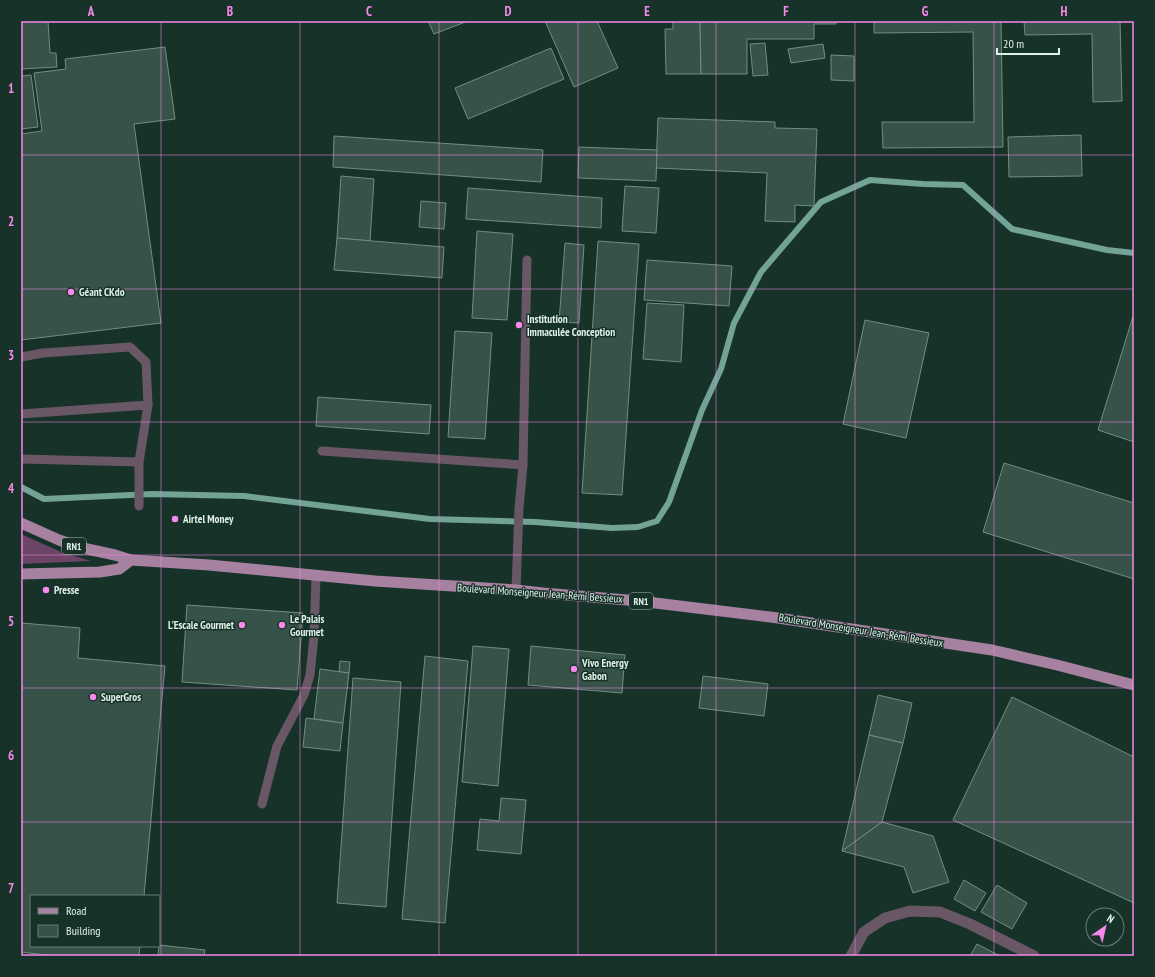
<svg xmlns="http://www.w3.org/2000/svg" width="1155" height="977" viewBox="0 0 1155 977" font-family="'PT Sans Narrow',sans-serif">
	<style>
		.green { fill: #6c4566 }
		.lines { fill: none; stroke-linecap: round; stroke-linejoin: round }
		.stream { stroke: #72a394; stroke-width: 6 }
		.building { fill: #375349; stroke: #708e83 }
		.service { stroke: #695766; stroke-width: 9 }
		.minor { stroke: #695766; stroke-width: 11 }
		.primary { stroke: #a681a0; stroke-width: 11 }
		.grid { fill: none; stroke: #f888ea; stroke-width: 1; stroke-opacity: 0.55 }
		.poi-dot { fill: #f888ea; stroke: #163229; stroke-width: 1.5 }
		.labels { text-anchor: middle; stroke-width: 3; stroke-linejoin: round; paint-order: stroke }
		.shield { fill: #163229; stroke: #a3b6af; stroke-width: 1 }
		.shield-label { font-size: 10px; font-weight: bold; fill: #dfefe9 }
		.poi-label { font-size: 11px; font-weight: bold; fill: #dfefe9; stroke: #163229; text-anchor: start }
		.street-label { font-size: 11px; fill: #dfefe9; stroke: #163229 }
		.neatline { fill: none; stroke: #f888ea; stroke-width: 1.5 }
		.grid-label { font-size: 13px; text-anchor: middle; font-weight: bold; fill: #f888ea }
	</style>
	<rect width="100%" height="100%" fill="#163229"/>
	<polygon class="green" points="21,534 61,552 91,561 21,564"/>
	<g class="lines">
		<polyline class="stream" points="21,487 44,499 152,494 244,496 430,519 535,522 612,528 638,527 657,521 669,502 702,410 721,369 734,323 761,272 821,202 870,180 923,184 963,185 1012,229 1107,250 1134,253"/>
	</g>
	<g class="building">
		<polygon points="21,21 48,21 50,53 56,53 57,67 21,69"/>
		<polygon points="428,21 468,21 434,34"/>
		<polygon points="545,21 597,21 618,68 574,87"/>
		<polygon points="673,21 700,21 701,74 666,74 665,29 673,29"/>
		<polygon points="700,21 836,21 836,24 814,24 814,39 747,39 747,74 701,74"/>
		<polygon points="874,21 1001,21 1003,147 883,148 882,122 974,122 973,32 874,33"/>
		<polygon points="1024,21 1120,21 1122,101 1093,102 1092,34 1025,35"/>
		<polygon points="765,43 768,75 753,76 750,44"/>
		<polygon points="823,44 825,58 791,63 788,49"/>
		<polygon points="165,47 175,119 134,124 161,323 21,340 21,134 42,131 34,73 66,69 65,59"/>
		<polygon points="551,48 564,79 468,119 455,88"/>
		<polygon points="831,55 854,56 854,81 831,80"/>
		<polygon points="31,75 38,127 21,129 21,76"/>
		<polygon points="658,118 775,122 775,128 817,129 814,206 795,205 795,222 765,221 767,173 656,168"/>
		<polygon points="1081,135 1082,176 1009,177 1008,137"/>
		<polygon points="334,136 543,150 541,182 333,167"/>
		<polygon points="579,147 657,150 656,181 578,178"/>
		<polygon points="341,176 374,179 370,241 337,238"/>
		<polygon points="625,186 659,188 656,233 622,231"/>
		<polygon points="468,188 602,198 601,228 466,219"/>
		<polygon points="421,201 446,203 444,229 419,227"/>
		<polygon points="477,231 513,234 507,320 472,318"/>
		<polygon points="337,238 444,247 442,278 334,270"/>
		<polygon points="598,241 639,244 622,495 582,493"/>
		<polygon points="565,243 584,245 579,323 559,322"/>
		<polygon points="647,260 732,266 729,306 644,300"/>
		<polygon points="647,303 684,305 681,362 643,359"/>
		<polygon points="1134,313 1134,442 1098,430"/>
		<polygon points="865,320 929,333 906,438 843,424"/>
		<polygon points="455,331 492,333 485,439 448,437"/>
		<polygon points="318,397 431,405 429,434 316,426"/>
		<polygon points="1004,463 1134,503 1134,579 983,532"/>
		<polygon points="187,605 303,613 297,690 182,682"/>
		<polygon points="22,623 80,628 78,658 165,666 144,896 31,896 31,946 140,946 139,956 54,956 21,952 21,645"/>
		<polygon points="473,646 509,649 498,786 462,782"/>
		<polygon points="531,646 625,655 622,693 528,685"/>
		<polygon points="425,656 468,661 445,923 402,919"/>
		<polygon points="340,661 350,662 349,673 339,672"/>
		<polygon points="320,669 349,673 343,723 314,719"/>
		<polygon points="703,676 768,684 764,716 699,708"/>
		<polygon points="353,678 401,682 386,907 337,903"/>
		<polygon points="878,695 912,703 903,743 869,735"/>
		<polygon points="1012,697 1134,757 1134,903 953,820"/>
		<polygon points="306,718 343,723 340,751 303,747"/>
		<polygon points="869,735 903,743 882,822 842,851"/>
		<polygon points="501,798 526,800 521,854 477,850 480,819 499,821"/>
		<polygon points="882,822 933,836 949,882 913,893 904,867 842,851"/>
		<polygon points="964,880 986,893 975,911 954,899"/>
		<polygon points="997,885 1027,903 1012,929 981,912"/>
		<polygon points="977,944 1000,956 970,956"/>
		<polygon points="159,945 205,950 204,956 158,956"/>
	</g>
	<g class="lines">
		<g class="service">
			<polyline points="21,357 43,353 130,347 146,362 148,405 139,462 139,506"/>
			<polyline points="21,414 148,405"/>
			<polyline points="322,451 523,465"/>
			<polyline points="21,459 139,462"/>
			<polyline points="516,590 519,508 523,465 527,260"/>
			<polyline points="262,804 277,746 304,695 310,675 314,636 316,576"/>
		</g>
		<polyline class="minor" points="851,956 864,932 885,918 910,911 940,912 970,924 1034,956"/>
		<g class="primary">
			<polyline points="21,523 59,540 78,547 115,555 131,560 209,565 375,581 516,590 543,593 639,601 778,618 992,650 1057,665 1134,685"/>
			<polyline points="21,574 100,572 119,569 131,560"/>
		</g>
	</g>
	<path class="grid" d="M161 21V956M300 21V956M439 21V956M578 21V956M716 21V956M855 21V956M994 21V956M21 155H1134M21 289H1134M21 422H1134M21 555H1134M21 688H1134M21 822H1134"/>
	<g class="poi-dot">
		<circle cx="71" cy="292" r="4"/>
		<circle cx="519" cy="325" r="4"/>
		<circle cx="175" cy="519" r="4"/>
		<circle cx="46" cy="590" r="4"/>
		<circle cx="242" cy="625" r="4"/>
		<circle cx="282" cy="625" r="4"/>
		<circle cx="574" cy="669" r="4"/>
		<circle cx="93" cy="697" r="4"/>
	</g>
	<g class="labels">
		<g class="shield">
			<rect x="62" y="538" width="24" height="16" rx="3"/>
			<rect x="629" y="593" width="24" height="16" rx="3"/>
		</g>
		<g class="shield-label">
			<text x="74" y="550">RN1</text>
			<text x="641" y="605">RN1</text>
		</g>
		<g class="poi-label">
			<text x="79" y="296">Géant CKdo</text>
			<text x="527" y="323">Institution<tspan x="527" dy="13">Immaculée Conception</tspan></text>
			<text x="183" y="523">Airtel Money</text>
			<text x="54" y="594">Presse</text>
			<text x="290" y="623">Le Palais<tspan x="290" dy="13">Gourmet</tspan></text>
			<text x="234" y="629" text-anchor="end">L'Escale Gourmet</text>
			<text x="582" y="667">Vivo Energy<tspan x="582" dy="13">Gabon</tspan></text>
			<text x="101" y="701">SuperGros</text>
		</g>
		<g class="street-label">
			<text transform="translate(540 593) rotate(4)" y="4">Boulevard Monseigneur Jean-Rémi Bessieux</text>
			<text transform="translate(861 630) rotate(9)" y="4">Boulevard Monseigneur Jean-Rémi Bessieux</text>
		</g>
	</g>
	<rect width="1155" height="977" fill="none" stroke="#163229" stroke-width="44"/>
	<rect x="30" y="895" width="130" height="52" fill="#163229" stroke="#667e76"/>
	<rect x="38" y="908" width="20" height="6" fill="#a681a0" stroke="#667e76"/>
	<text x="66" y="915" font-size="12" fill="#dfefe9">Road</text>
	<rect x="38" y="925" width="20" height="12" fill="#375349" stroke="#667e76"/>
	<text x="66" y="935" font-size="12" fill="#dfefe9">Building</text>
	<g transform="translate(1105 927) rotate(34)"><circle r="19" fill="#163229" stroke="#667e76"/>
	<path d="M0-3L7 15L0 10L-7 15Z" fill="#f888ea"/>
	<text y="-6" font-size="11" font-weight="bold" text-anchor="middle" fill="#dfefe9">N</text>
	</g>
	<path d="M997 48v6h62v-6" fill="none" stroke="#dfefe9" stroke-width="2"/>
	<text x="1003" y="48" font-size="12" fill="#dfefe9" stroke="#163229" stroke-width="3" paint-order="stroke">20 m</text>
	<rect x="22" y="22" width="1111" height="933" class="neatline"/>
	<g class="grid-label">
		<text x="91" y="16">A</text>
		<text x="230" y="16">B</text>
		<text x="369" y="16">C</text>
		<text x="508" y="16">D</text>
		<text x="647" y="16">E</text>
		<text x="786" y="16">F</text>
		<text x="925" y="16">G</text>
		<text x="1064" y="16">H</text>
		<text x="11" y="93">1</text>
		<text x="11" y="226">2</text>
		<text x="11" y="360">3</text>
		<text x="11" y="493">4</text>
		<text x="11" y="626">5</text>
		<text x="11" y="760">6</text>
		<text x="11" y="893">7</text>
	</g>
</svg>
